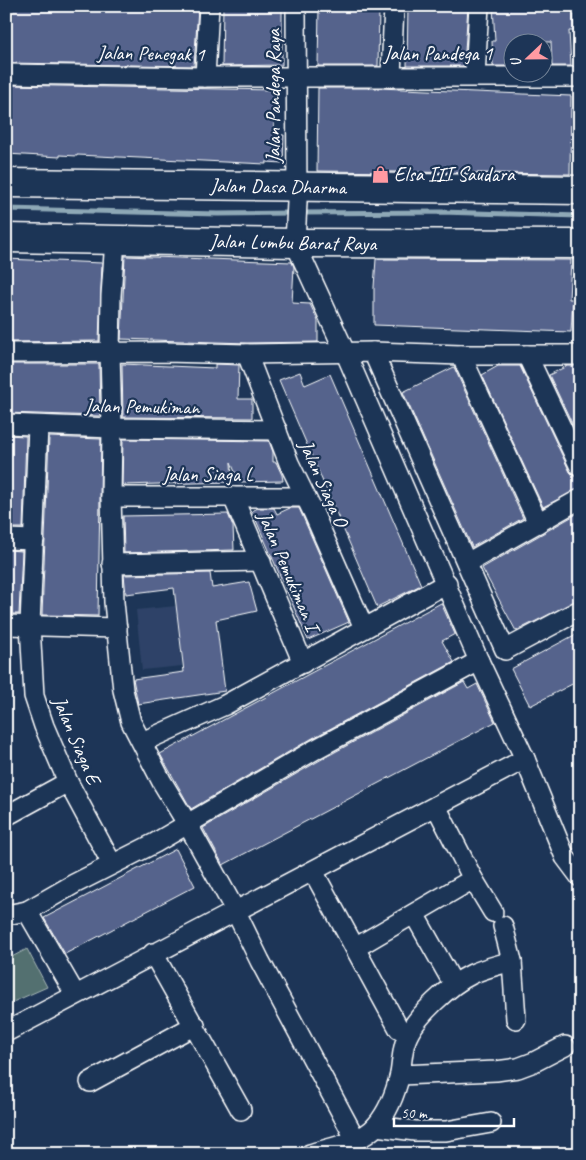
<svg xmlns="http://www.w3.org/2000/svg" width="586" height="1160" viewBox="0 0 586 1160" font-family="Caveat,sans-serif">
	<style>
		.built { fill: #2e4367 }
		.green { fill: #53706f; stroke: #a9b8b7 }
		.lines { fill: none; stroke-linecap: round; stroke-linejoin: round }
		.stream { stroke: #8ea8b6; stroke-width: 5 }
		.building { fill: #54648c; stroke: #fff }
		.street-casing { stroke: #fff; stroke-width: 22 }
		.secondary-casing { stroke: #fff; stroke-width: 31 }
		.street { stroke: #1d3557; stroke-width: 19 }
		.secondary { stroke: #1d3557; stroke-width: 28 }
		.labels { text-anchor: middle; stroke-width: 4.5; stroke-linejoin: round; paint-order: stroke }
		.street-label { font-size: 20px; fill: #fff; stroke: #1d3557 }
		.poi-label { font-size: 20px; fill: #fff; stroke: #1d3557; text-anchor: start }
	</style>
	<rect width="100%" height="100%" fill="#1d3557"/>
	<filter id="ink" filterUnits="userSpaceOnUse"><feTurbulence type="fractalNoise" baseFrequency=".02" numOctaves="2"/><feDisplacementMap in="SourceGraphic" scale="10" xChannelSelector="R" yChannelSelector="G"/><feConvolveMatrix kernelMatrix="1 2 1 2 8 2 1 2 1" color-interpolation-filters="sRGB"/></filter>
	<g filter="url(#ink)">
		<polygon class="built" points="176,606 182,666 142,670 136,610"/>
		<polygon class="green" points="27,949 47,987 6,1005 6,960"/>
		<g class="lines">
			<g class="stream">
				<polyline points="6,209 218,214 292,213"/>
				<polyline points="300,213 441,212 580,216"/>
			</g>
		</g>
		<g class="building">
			<polygon points="6,6 198,8 194,66 6,63"/>
			<polygon points="223,6 282,6 282,65 222,66"/>
			<polygon points="408,6 468,6 464,66 407,66"/>
			<polygon points="493,6 573,6 574,31 569,31 571,66 552,66 551,42 511,42 513,66 493,66 492,41 495,41"/>
			<polygon points="319,7 379,8 378,66 318,66"/>
			<polygon points="6,85 275,90 274,135 284,135 283,163 266,162 266,164 77,155 77,156 60,155 60,157 6,154"/>
			<polygon points="318,88 379,88 571,96 570,174 317,171"/>
			<polygon points="125,256 292,262 294,267 292,303 310,304 318,321 318,342 247,343 121,339"/>
			<polygon points="6,259 102,263 99,341 6,342"/>
			<polygon points="376,259 571,260 569,299 573,299 571,332 374,325 374,287"/>
			<polygon points="6,364 99,364 100,416 6,413"/>
			<polygon points="122,364 215,368 215,364 239,365 238,399 252,399 252,418 123,417"/>
			<polygon points="498,366 520,366 570,472 574,476 580,478 580,488 543,507 482,375"/>
			<polygon points="567,366 580,366 580,440 549,375"/>
			<polygon points="454,367 523,518 472,547 403,392"/>
			<polygon points="300,372 305,385 330,374 421,585 377,607 279,380"/>
			<polygon points="6,435 26,436 23,528 6,528"/>
			<polygon points="49,437 101,439 98,616 42,615"/>
			<polygon points="123,439 269,441 273,452 273,462 276,462 282,475 283,481 239,482 231,462 232,482 122,485"/>
			<polygon points="258,508 274,508 277,514 290,508 299,508 349,622 308,640 252,511"/>
			<polygon points="580,512 580,599 516,631 482,568"/>
			<polygon points="228,514 233,526 234,550 124,553 123,516"/>
			<polygon points="6,550 22,551 19,614 6,614"/>
			<polygon points="210,573 212,588 249,582 257,611 216,620 225,691 138,704 133,679 184,672 174,588 126,594 124,575"/>
			<polygon points="441,603 455,634 442,641 454,662 311,739 191,809 160,754"/>
			<polygon points="580,632 580,680 530,706 511,669"/>
			<polygon points="464,682 468,689 477,684 495,722 223,865 203,828 322,759"/>
			<polygon points="176,849 195,886 65,954 44,918"/>
		</g>
		<g class="lines">
			<defs>
				<g id="street">
					<polyline points="296,6 297,202 295,243 346,354 479,661 525,759 565,857 580,877"/>
					<polyline points="6,74 205,77 580,77"/>
					<polyline points="391,76 394,6"/>
					<polyline points="475,76 479,6"/>
					<polyline points="205,77 209,6"/>
					<polyline points="115,240 111,296 110,352 112,428 111,497 114,602 123,690 131,722 162,782 188,825 235,910 260,961 356,1140"/>
					<polyline points="373,352 505,650 580,610"/>
					<polyline points="6,353 165,352 247,354 373,352 461,355 580,355"/>
					<polyline points="247,354 289,463 313,512 364,628"/>
					<polyline points="461,355 538,523"/>
					<polyline points="527,355 580,467"/>
					<polyline points="6,424 112,428 277,430"/>
					<polyline points="38,426 30,625 34,696 44,726 68,782 112,864"/>
					<polyline points="111,497 305,497"/>
					<polyline points="233,497 303,663"/>
					<polyline points="6,539 34,540"/>
					<polyline points="467,563 580,499"/>
					<polyline points="112,564 261,561"/>
					<polyline points="6,625 117,628"/>
					<polyline points="142,742 225,705 447,583"/>
					<polyline points="6,816 68,782"/>
					<polyline points="313,871 399,1029"/>
					<polyline points="473,879 493,912"/>
					<polyline points="27,911 74,884 155,843 316,749 479,661"/>
					<polyline points="414,914 449,976"/>
					<polyline points="6,915 27,911 75,994"/>
					<polyline points="355,948 473,879 436,806"/>
					<polyline points="153,953 241,1110"/>
					<polyline points="512,961 516,1019"/>
					<polyline points="6,1032 525,759"/>
					<polyline points="400,1075 496,1071 518,1068 534,1062 565,1046"/>
					<polyline points="90,1082 195,1025"/>
					<polyline points="376,1126 415,1131 446,1131 491,1123"/>
					<path d="M310 1154C332 1147 361 1143 376 1126 388 1112 396 1091 400 1074 402 1063 402 1050 406 1040 414 1017 451 984 472 974 485 968 499 965 512 961L503 926"/>
				</g>
				<g id="secondary">
					<polyline points="6,183 580,190"/>
					<polyline points="6,238 295,243 580,244"/>
				</g>
			</defs>
			<use href="#street" class="street-casing"/>
			<use href="#secondary" class="secondary-casing"/>
			<use href="#street" class="street"/>
			<use href="#secondary" class="secondary"/>
		</g>
	</g>
	<defs>
		<symbol id="shop-bare" viewBox="-9 -9 18 18"><path d="M-5-2.5h2.3a2.7 3.5 0 0 1 5.4 0H5L5.5 6h-11ZM-1.5-2.5h3a1.5 2.3 0 0 0-3 0Z" fill="#ff9aa2" stroke="#1d3557" stroke-width="2.5" paint-order="stroke"/></symbol>
	</defs>
	<g fill-rule="evenodd">
		<use href="#shop-bare" x="368" y="162" width="25" height="25"/>
	</g>
	<g class="labels">
		<g class="street-label">
			<text transform="translate(151 53) rotate(1)" y="7">Jalan Penegak 1</text>
			<text x="438" y="60">Jalan Pandega 1</text>
			<text transform="translate(273 96) rotate(-90)" y="7">Jalan Pandega Raya</text>
			<text transform="translate(278 186) rotate(1)" y="7">Jalan Dasa Dharma</text>
			<text transform="translate(293 242) rotate(1)" y="7">Jalan Lumbu Barat Raya</text>
			<text transform="translate(142 406) rotate(1)" y="7">Jalan Pemukiman</text>
			<text x="208" y="481">Jalan Siaga L</text>
			<text transform="translate(324 483) rotate(66)" y="7">Jalan Siaga O</text>
			<text transform="translate(289 571) rotate(67)" y="7">Jalan Pemukiman I</text>
			<text transform="translate(77 740) rotate(67)" y="7">Jalan Siaga E</text>
		</g>
		<g class="poi-label">
			<text x="394" y="181">Elsa III Saudara</text>
		</g>
	</g>
	<rect width="586" height="1160" fill="none" stroke="#1d3557" stroke-width="25"/>
	<rect x="12" y="12" width="561" height="1135" fill="none" stroke="#fff" stroke-width="2" filter="url(#ink)"/>
	<g transform="translate(528 58) rotate(248)"><circle r="24" fill="#1d3557" stroke="#77869a"/>
	<path d="M0-4L9 19L0 12L-9 19Z" fill="#ff9aa2"/>
	<text y="-8" font-size="14" font-weight="bold" text-anchor="middle" fill="#ffffff">U</text>
	</g>
	<path d="M394 1118v8h120v-8" fill="none" stroke="#ffffff" stroke-width="2.5"/>
	<text x="401" y="1118" font-size="15" fill="#ffffff" stroke="#1d3557" stroke-width="4" paint-order="stroke">50 m</text>
</svg>
